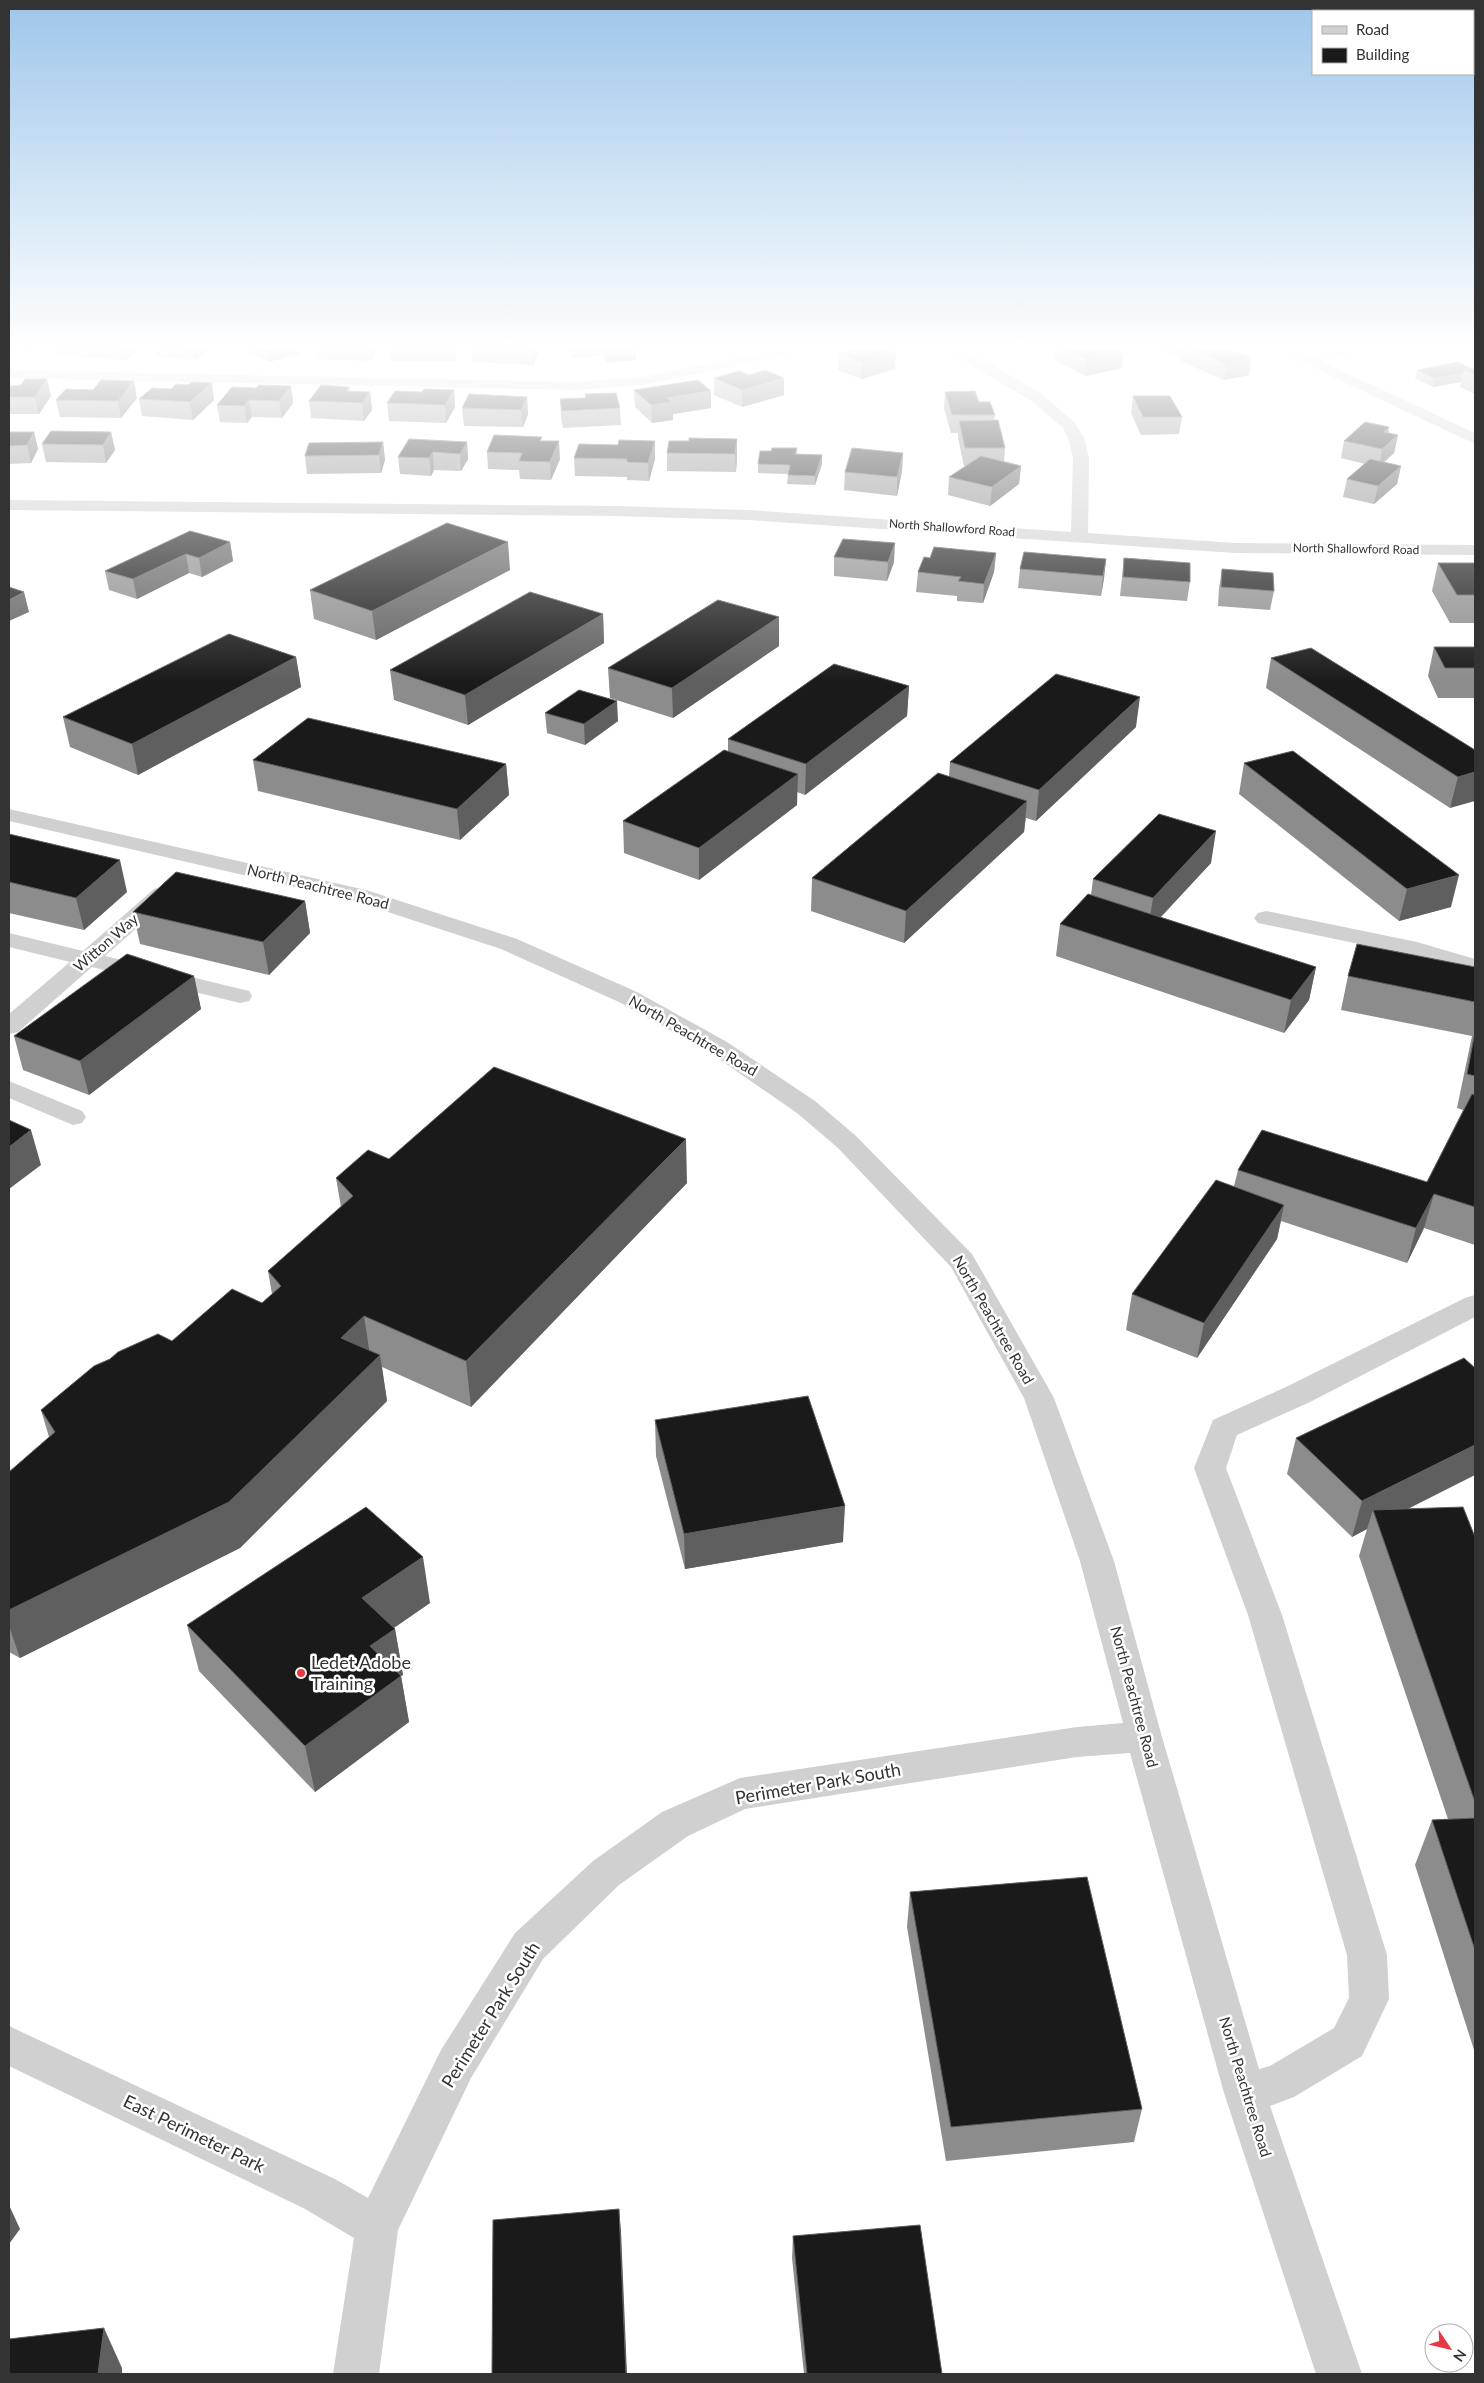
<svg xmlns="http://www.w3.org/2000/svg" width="1484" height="2383" viewBox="0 0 1484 2383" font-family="Lato,sans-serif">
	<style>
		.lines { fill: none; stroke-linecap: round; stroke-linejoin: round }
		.minor { fill: #d0d0d0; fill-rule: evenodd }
		.wall { fill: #8c8c8c }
		.shaded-wall { fill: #5f5f5f }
		.building { fill: #1a1a1a; stroke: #5f5f5f }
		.poi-dot { fill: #e63946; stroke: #fff; stroke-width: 2 }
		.labels { text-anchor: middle; stroke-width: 5; stroke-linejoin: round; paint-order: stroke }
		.far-street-label { font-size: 12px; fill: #333; stroke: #fff }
		.street-label { font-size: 15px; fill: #333; stroke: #fff }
		.near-poi-label { font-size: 18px; fill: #333; stroke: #fff; text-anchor: start }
		.near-street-label { font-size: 18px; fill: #333; stroke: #fff }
	</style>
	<rect width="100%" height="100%" fill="#fff"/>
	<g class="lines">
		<g class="minor">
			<polygon points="782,348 810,348 803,352 643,385 576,390 9,378 9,370 576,382 643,377"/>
			<polygon points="942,348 960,348 1005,372 1043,395 1073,421 1084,437 1089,458 1088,533 1235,543 1475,545 1475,555 1235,553 749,520 615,516 9,510 9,500 615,506 749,510 1071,532 1073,458 1068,437 1062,427 1033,402"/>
			<polygon points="1276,348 1294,348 1308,354 1341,348 1370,348 1368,351 1321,361 1475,433 1475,444 1278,351"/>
			<polygon points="9,809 366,890 517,939 637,992 727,1042 815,1101 856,1136 972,1254 1054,1398 1114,1561 1162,1737 1259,2069 1270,2066 1334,2028 1349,1998 1347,1955 1248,1615 1194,1468 1213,1420 1288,1386 1465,1298 1475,1295 1475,1317 1310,1402 1237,1435 1226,1468 1282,1615 1387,1955 1389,1999 1362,2056 1294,2097 1270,2106 1362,2374 1316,2374 1224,2093 1130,1753 1077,1757 745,1809 688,1836 619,1885 543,1959 471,2078 398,2230 379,2374 333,2374 354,2238 305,2209 9,2066 9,2026 335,2179 368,2198 441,2050 515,1933 593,1861 662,1812 740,1778 1077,1727 1123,1723 1080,1561 1024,1398 951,1267 838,1148 797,1113 709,1052 619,1002 501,949 351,900 9,821"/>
			<polygon points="162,887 170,889 173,894 170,899 105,956 249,991 252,996 249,1001 240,1003 92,967 18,1032 9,1034 9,1014 70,962 9,947 9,933 83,951 154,889"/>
			<polygon points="1266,911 1417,942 1475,959 1475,974 1412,955 1258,923 1254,918 1258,913"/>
			<polygon points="9,1081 82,1111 86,1117 82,1123 73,1125 9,1098"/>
		</g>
	</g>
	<g class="wall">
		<polygon points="9,348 34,348 30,351 9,350"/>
		<polygon points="57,348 138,348 138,350 127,360 58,355"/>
		<polygon points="155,348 208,348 208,351 196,360 157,356"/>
		<polygon points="247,348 298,348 299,354 269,362 248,352"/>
		<polygon points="315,348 377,348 377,350 371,361 317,359"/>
		<polygon points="388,348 459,348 459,350 454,361 390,361"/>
		<polygon points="471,348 539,348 539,353 533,365 473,362"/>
		<polygon points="567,348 636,348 636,360 606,363 601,355 573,358"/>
		<polygon points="1020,348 1040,348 1026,351"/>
		<polygon points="1056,348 1118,348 1124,351 1122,368 1085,376 1055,360"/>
		<polygon points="1157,348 1228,348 1251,358 1249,375 1224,380 1180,361 1181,354 1175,356"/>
		<polygon points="838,353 895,369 861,379 838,370"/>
		<polygon points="1471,368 1475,368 1475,394 1460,387 1461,382 1433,387 1415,378 1417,370"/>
		<polygon points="749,375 784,378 784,395 742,407 714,395 714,378"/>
		<polygon points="291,386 293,403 282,418 252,417 247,423 220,422 217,405 256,388"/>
		<polygon points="349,387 350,392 370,392 372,410 364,421 311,418 309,401"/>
		<polygon points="454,390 455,407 446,423 389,421 387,403 422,392"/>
		<polygon points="634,390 711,408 673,414 673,420 652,423 635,407"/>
		<polygon points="945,392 979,402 995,415 994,420 1005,448 1004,462 1021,466 1019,484 990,506 948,495 949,477 966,466 964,466 958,438 958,433 951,433 944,409"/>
		<polygon points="585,394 620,408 621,425 563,428 561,417 560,399 585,398"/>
		<polygon points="51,396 39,414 9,414 9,397"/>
		<polygon points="1133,396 1182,417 1179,434 1141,435 1131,413"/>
		<polygon points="527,397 528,414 523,427 464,426 462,408"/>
		<polygon points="137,398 121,418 60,417 56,400"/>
		<polygon points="139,399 214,400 193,420 142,416"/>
		<polygon points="1389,427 1388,433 1398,435 1394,453 1383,462 1401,466 1397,484 1374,504 1343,497 1347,479 1365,464 1341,458 1344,441"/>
		<polygon points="9,432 34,432 38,449 31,463 9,464"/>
		<polygon points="111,432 115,450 106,463 46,462 42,444"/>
		<polygon points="737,439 737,457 736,472 667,471 667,453 689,441"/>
		<polygon points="542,441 560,459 551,480 520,479 519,470 488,469 487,452"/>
		<polygon points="383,442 385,460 381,473 307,474 305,456"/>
		<polygon points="467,442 468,459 461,471 434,470 431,476 400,474 398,457"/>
		<polygon points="797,448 797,454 822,455 822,464 815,485 787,484 788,474 758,473 758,464 771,451"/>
		<polygon points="903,453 902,471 897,496 844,490 845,472"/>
		<polygon points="574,458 655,459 649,481 627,480 627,477 575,476"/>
		<polygon points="230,542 233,561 202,577 189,573 137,599 109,590 105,571"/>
		<polygon points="996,553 994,572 983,603 957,601 957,596 916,592 918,572 930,558"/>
		<polygon points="834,557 894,562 887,581 834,576"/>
		<polygon points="1124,558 1190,582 1187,601 1120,596"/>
		<polygon points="1106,559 1104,578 1101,596 1018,588 1020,569"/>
		<polygon points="1438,563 1475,563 1475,623 1450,623 1432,591"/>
		<polygon points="1222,569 1274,591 1270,610 1218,606 1219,588"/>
		<polygon points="510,570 376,640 314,619 310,590"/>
		<polygon points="603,614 604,643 468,725 394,700 390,670"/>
		<polygon points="779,646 673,718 610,698 608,668"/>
		<polygon points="1434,647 1475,647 1475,698 1438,698 1428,676"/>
		<polygon points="296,657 301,687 138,775 70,747 63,717"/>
		<polygon points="1271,658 1475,750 1450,808 1266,688"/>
		<polygon points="909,686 907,716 805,795 797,792 797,805 699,880 624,853 623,821 728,751 728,739"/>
		<polygon points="545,713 618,721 585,745 547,733"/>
		<polygon points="1136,727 1036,821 1026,818 1024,832 904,943 811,911 812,878 949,777 950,762"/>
		<polygon points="253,760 506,764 509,795 460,840 258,791"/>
		<polygon points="1244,763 1451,907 1399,921 1239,794"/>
		<polygon points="9,834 127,892 84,930 9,913"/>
		<polygon points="1211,863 1160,917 1316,967 1309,1000 1284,1033 1056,956 1060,924 1091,895 1093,879"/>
		<polygon points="305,901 310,933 269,975 140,944 133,912"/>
		<polygon points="1475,967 1475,1245 1424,1228 1407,1263 1281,1221 1277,1239 1197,1358 1126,1330 1132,1294 1234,1186 1238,1170 1427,1182 1463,1110 1457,1108 1472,1036 1341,1010 1348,976"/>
		<polygon points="194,976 201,1009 89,1095 23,1070 14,1036"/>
		<polygon points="389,1159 687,1183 471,1407 382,1367 387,1401 240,1548 20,1658 9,1652 9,1472 49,1437 41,1410 172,1341 262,1303 272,1294 268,1271 341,1207 336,1178"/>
		<polygon points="655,1420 843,1542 685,1569 656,1456"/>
		<polygon points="1296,1438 1408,1509 1475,1537 1475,2053 1415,1865 1432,1820 1448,1819 1359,1556 1367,1529 1352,1537 1287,1474"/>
		<polygon points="430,1603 394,1628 395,1629 403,1675 401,1676 409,1722 315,1792 199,1671 187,1625"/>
		<polygon points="910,1892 1142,2109 1134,2142 946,2161 907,1927"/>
		<polygon points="793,2236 942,2374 804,2374 792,2258"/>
	</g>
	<g class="shaded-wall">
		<polygon points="125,348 138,348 138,350 127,360"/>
		<polygon points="199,348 208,348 208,351 196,360 194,351"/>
		<polygon points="290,348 298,348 299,354 269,362 268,354"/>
		<polygon points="369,348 377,348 377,350 371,361"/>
		<polygon points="453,348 459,348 459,350 454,361"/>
		<polygon points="532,348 539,348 539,353 533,365"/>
		<polygon points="572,348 601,348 601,355 573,358"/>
		<polygon points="605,348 636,348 636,360 606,363"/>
		<polygon points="1026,348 1040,348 1026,351"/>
		<polygon points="1176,348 1182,348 1181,354 1175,356"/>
		<polygon points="1124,351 1122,368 1085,376 1086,359"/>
		<polygon points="896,353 895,369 861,379 862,362"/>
		<polygon points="1251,358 1249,375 1224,380 1226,364"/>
		<polygon points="1463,373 1461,382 1433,387 1434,378"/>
		<polygon points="784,378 784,395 742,407 742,390"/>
		<polygon points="47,379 51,396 39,414 35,397"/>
		<polygon points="134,381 137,398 121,418 118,401"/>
		<polygon points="212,383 214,400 193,420 190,402"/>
		<polygon points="291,386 293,403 282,418 279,401"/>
		<polygon points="454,390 455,407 446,423 445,405"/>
		<polygon points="711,391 711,408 673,414 673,420 652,423 651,405 667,398"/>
		<polygon points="370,392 372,410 364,421 362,403"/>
		<polygon points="527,397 528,414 523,427 521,410"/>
		<polygon points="249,400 252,417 247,423 244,406"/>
		<polygon points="1389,427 1386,445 1384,432"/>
		<polygon points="34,432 38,449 31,463 27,445"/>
		<polygon points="111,432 115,450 106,463 103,445"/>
		<polygon points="1398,435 1394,453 1379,467 1382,449"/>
		<polygon points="737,439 737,457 736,472 735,454"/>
		<polygon points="559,441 560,459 551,480 550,462"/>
		<polygon points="655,441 655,459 649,481 648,463"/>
		<polygon points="383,442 385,460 381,473 379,455"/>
		<polygon points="467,442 468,459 461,471 460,454"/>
		<polygon points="433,452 434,470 431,476 429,458"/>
		<polygon points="903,453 902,471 897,496 897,477"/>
		<polygon points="822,455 822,464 815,485 815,476"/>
		<polygon points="1021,466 1019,484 990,506 992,487"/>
		<polygon points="1401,466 1397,484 1374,504 1378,486"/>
		<polygon points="230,542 233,561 202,577 199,558"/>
		<polygon points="508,542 510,570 376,640 372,611"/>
		<polygon points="895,543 894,562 887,581 888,562"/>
		<polygon points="996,553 994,572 983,603 984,584"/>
		<polygon points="186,554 189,573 137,599 133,579"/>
		<polygon points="1106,559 1104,578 1101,596 1103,576"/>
		<polygon points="24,592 29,612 9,621 9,600"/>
		<polygon points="603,614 604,643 468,725 465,695"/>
		<polygon points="779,617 779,646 673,718 672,688"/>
		<polygon points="296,657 301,687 138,775 132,744"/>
		<polygon points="909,686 907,716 805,795 806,764"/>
		<polygon points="1140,697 1136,727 1036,821 1039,790"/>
		<polygon points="617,701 618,721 585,745 584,724"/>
		<polygon points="506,764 509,795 460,840 457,809"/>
		<polygon points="1475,772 1475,801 1450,808 1458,777"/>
		<polygon points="798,774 797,805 699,880 699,848"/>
		<polygon points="1027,801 1024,832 904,943 906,911"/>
		<polygon points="1216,831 1211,863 1148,931 1153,898"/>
		<polygon points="120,860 127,892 84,930 76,898"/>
		<polygon points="1459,875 1451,907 1399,921 1407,889"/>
		<polygon points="305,901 310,933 269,975 263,942"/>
		<polygon points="1316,967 1309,1000 1284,1033 1291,1000"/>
		<polygon points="194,976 201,1009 89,1095 80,1061"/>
		<polygon points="31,1130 41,1165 9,1189 9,1147"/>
		<polygon points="686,1139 687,1183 471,1407 466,1361"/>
		<polygon points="1434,1194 1424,1228 1407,1263 1416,1228"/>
		<polygon points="1284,1205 1277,1239 1197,1358 1204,1323"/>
		<polygon points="364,1316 371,1362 341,1338"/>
		<polygon points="380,1355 387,1401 240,1548 20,1658 9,1626 9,1610"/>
		<polygon points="1475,1445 1475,1475 1378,1524 1373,1510 1367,1529 1352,1537 1362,1501"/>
		<polygon points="845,1506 843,1542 685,1569 684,1534"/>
		<polygon points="423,1557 430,1603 370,1644 362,1598"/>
		<polygon points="395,1629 403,1675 401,1676 409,1722 315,1792 305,1746 370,1646"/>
		<polygon points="9,2205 20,2229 9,2244"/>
		<polygon points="619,2209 621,2231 627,2374 626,2374"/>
		<polygon points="104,2328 122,2368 122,2374 98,2374"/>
	</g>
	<g class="building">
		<polygon points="159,348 199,348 194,351"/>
		<polygon points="256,348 290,348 268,354"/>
		<polygon points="856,348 885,348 896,353 862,362 838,353"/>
		<polygon points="1064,348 1118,348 1124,351 1086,359"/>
		<polygon points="1191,348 1228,348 1251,358 1226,364"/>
		<polygon points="1458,362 1471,368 1464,370 1463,373 1434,378 1417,370"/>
		<polygon points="1475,368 1475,375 1464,370"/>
		<polygon points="765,370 784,378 742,390 714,378 739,371 749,375"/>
		<polygon points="25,379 47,379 35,397 9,397 9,386 21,385"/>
		<polygon points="101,380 134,381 118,401 56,400 66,389 93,390"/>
		<polygon points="698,380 711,391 667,398 672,402 651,405 634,390"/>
		<polygon points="191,382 212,383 190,402 139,399 152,388 171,389 176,384 188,385"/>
		<polygon points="259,385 291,386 279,401 249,400 244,406 217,405 232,387 256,388"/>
		<polygon points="321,385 349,387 346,391 370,392 362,403 309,401"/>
		<polygon points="424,389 454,390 445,405 387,403 395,391 422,392"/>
		<polygon points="975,391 979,402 990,402 995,415 952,415 945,392"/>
		<polygon points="616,393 620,408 562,411 560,399 586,398 585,394"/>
		<polygon points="469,394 527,397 521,410 462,408"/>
		<polygon points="1133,396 1170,396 1182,417 1143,417"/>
		<polygon points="998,420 1005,448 965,448 959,421"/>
		<polygon points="1365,422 1389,427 1384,432 1398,435 1382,449 1344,441"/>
		<polygon points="51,431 111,432 103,445 42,444"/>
		<polygon points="9,432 34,432 27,445 9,446"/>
		<polygon points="494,435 542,437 540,441 559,441 550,462 519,461 522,453 487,452"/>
		<polygon points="689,438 737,439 735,454 667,453 669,441 689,441"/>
		<polygon points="409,439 467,442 460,454 433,452 429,458 398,457"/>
		<polygon points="619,440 655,441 648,463 627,462 627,459 574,458 579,444 618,445"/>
		<polygon points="383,442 379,455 305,456 309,443"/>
		<polygon points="772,448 797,448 795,454 822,455 815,476 788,475 790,465 758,464 760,451 771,451"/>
		<polygon points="852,448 903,453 897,477 845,472"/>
		<polygon points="981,456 1021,466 992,487 949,477"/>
		<polygon points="1370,459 1401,466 1378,486 1347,479"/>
		<polygon points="447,523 508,542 372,611 310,590"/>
		<polygon points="190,531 230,542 199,558 186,554 133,579 105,571"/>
		<polygon points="843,539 895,543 888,562 834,557"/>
		<polygon points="934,547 996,553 984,584 958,581 961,577 918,572 924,557 930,558"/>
		<polygon points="1024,552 1106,559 1103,576 1020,569"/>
		<polygon points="1124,558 1190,563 1190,582 1123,577"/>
		<polygon points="1438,563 1475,563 1475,595 1457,595"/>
		<polygon points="1222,569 1273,573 1274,591 1221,587"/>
		<polygon points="9,587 24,592 9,600"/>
		<polygon points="530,592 603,614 465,695 390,670"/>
		<polygon points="718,600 779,617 672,688 608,668"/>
		<polygon points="229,634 296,657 132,744 63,717"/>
		<polygon points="1434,647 1475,647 1475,668 1445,668"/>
		<polygon points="1311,648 1475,750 1475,772 1458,777 1271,658"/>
		<polygon points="834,664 909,686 806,764 728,739"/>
		<polygon points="1056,674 1140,697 1039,790 950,762"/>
		<polygon points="579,690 617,701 584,724 545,713"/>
		<polygon points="308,718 506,764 457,809 253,760"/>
		<polygon points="724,750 798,774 699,848 623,821"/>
		<polygon points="1293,751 1459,875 1407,889 1244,763"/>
		<polygon points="938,773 1027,801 906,911 812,878"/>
		<polygon points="1159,814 1216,831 1153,898 1093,879"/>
		<polygon points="9,834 120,860 76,898 9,882"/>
		<polygon points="176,872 305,901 263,942 133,912"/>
		<polygon points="1088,894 1316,967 1291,1000 1060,924"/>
		<polygon points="1357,944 1475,967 1475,1002 1348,976"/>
		<polygon points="127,954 194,976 80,1061 14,1036"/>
		<polygon points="1475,1032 1475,1076 1467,1074"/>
		<polygon points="494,1067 686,1139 466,1361 364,1316 341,1338 380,1355 229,1502 9,1610 9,1472 55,1432 41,1410 94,1366 110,1359 118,1352 158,1334 172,1341 232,1289 262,1303 281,1286 268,1271 353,1196 336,1178 368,1150 389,1159"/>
		<polygon points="1472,1094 1475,1095 1475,1207 1434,1194 1416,1228 1238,1170 1262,1130 1427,1182"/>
		<polygon points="9,1120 31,1130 9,1147"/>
		<polygon points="1216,1180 1284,1205 1204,1323 1132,1294"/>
		<polygon points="1464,1358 1475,1368 1475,1445 1362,1501 1296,1438"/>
		<polygon points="808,1396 845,1506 684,1534 655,1420"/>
		<polygon points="366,1507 423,1557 362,1598 395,1629 370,1646 401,1676 305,1746 187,1625"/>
		<polygon points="1463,1507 1475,1537 1475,1802 1373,1510"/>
		<polygon points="1475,1818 1475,1950 1432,1820"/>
		<polygon points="1087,1877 1142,2109 951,2127 910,1892"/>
		<polygon points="619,2209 626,2374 492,2374 493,2220"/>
		<polygon points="920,2225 942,2374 807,2374 793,2236"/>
		<polygon points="104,2328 98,2374 9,2374 9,2339"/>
	</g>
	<linearGradient id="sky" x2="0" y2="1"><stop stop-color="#9ec6ea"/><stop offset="0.51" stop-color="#fff"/><stop offset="1" stop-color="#fff" stop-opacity="0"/></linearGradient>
	<rect width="1484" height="682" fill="url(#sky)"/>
	<circle class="poi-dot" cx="301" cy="1673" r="5"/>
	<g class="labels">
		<g class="far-street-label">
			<text transform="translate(952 528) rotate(4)" y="4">North Shallowford Road</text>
			<text transform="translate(1356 549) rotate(1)" y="4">North Shallowford Road</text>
		</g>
		<g class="street-label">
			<text transform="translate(318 887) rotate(14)" y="5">North Peachtree Road</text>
			<text transform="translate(106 943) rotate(-41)" y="5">Witton Way</text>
			<text transform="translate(693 1036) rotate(30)" y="5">North Peachtree Road</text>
			<text transform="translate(993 1320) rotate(60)" y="5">North Peachtree Road</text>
			<text transform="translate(1134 1697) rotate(75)" y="5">North Peachtree Road</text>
			<text transform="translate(1245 2087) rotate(73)" y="5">North Peachtree Road</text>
		</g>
		<g class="near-poi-label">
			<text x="311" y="1669">Ledet Adobe<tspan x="311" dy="21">Training</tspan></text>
		</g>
		<g class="near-street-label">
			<text transform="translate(818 1784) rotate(-10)" y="6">Perimeter Park South</text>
			<text transform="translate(491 2015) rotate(-58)" y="6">Perimeter Park South</text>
			<text transform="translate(194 2134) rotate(26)" y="6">East Perimeter Park</text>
		</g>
	</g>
	<rect width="1484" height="2383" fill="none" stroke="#333333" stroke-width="20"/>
	<rect x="1312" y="10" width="162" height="65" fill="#ffffff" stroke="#adadad"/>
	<rect x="1322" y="26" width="25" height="8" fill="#d0d0d0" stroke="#adadad"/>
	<text x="1356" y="35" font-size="15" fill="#333333">Road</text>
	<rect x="1322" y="48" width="25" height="15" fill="#1a1a1a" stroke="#adadad"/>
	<text x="1356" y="60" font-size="15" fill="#333333">Building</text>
	<g transform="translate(1449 2348) rotate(125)"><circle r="24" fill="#ffffff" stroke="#adadad"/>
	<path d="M0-4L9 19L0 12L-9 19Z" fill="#e63946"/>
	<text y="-8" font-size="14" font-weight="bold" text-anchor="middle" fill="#333333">N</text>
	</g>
</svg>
